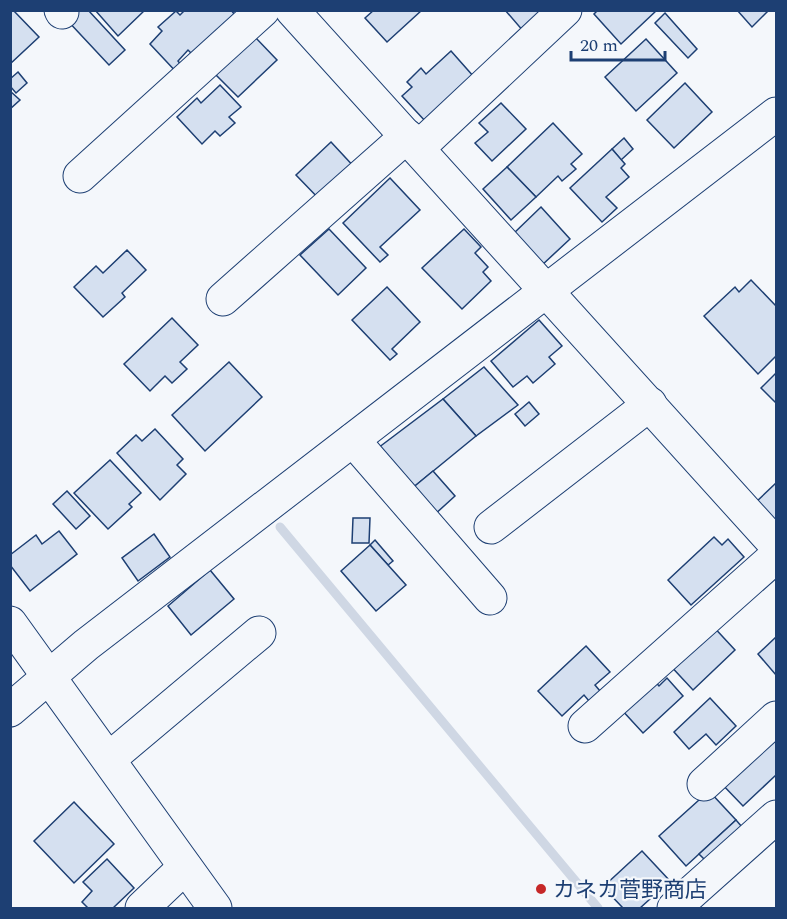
<svg xmlns="http://www.w3.org/2000/svg" width="787" height="919" viewBox="0 0 787 919" font-family="Spectral,'Noto Sans JP',serif">
	<style>
		.lines { fill: none; stroke-linecap: round; stroke-linejoin: round }
		.stream { stroke: #cfd7e4; stroke-width: 9 }
		.building { fill: #d5e0f0; stroke: #1d3f73; stroke-width: 1.5 }
		.minor-casing { stroke: #1d3f73; stroke-width: 35 }
		.minor { stroke: #f4f7fb; stroke-width: 33 }
		.poi-dot { fill: #c62828; stroke: #f4f7fb; stroke-width: 2 }
		.labels { text-anchor: middle; stroke-width: 4.5; stroke-linejoin: round; paint-order: stroke }
		.poi-label { font-size: 22px; fill: #1d3f73; stroke: #f4f7fb; text-anchor: start }
	</style>
	<rect width="100%" height="100%" fill="#f4f7fb"/>
	<g class="lines">
		<polyline class="stream" points="280,527 598,908"/>
	</g>
	<g class="building">
		<polygon points="10,10 13,10 39,37 10,64"/>
		<polygon points="75,10 88,10 125,50 109,65 66,19"/>
		<polygon points="95,10 145,10 118,36"/>
		<polygon points="185,10 231,10 235,15 193,55 188,50 178,61 186,71 180,76 150,44 162,31 158,27 176,11 180,15"/>
		<polygon points="374,10 422,10 387,42 365,18"/>
		<polygon points="505,10 547,10 524,32"/>
		<polygon points="598,10 657,10 621,44 594,14"/>
		<polygon points="737,10 769,10 752,27"/>
		<polygon points="665,13 697,49 688,58 655,23"/>
		<polygon points="254,36 277,60 238,97 215,74"/>
		<polygon points="646,39 677,73 636,111 605,77"/>
		<polygon points="451,51 474,77 426,122 402,96 412,87 407,82 421,68 426,74"/>
		<polygon points="18,72 27,83 16,93 10,86 10,79"/>
		<polygon points="685,83 712,112 674,148 647,120"/>
		<polygon points="220,85 241,107 229,117 235,123 220,136 215,131 202,144 177,117 197,98 201,103"/>
		<polygon points="10,91 20,100 10,109"/>
		<polygon points="501,103 526,129 492,161 475,143 488,132 479,123"/>
		<polygon points="553,123 582,154 571,164 576,169 562,181 558,176 536,197 507,167"/>
		<polygon points="624,138 633,149 621,160 612,149"/>
		<polygon points="331,142 357,170 323,203 296,175"/>
		<polygon points="612,149 625,164 621,168 629,177 606,197 617,208 602,222 570,188"/>
		<polygon points="507,167 536,197 511,220 483,189"/>
		<polygon points="390,178 420,210 380,247 388,255 380,262 343,223"/>
		<polygon points="541,207 570,239 541,266 512,235"/>
		<polygon points="329,229 366,268 338,295 300,255"/>
		<polygon points="464,229 481,247 475,253 488,267 483,272 491,281 462,309 422,268"/>
		<polygon points="127,250 146,270 122,293 125,297 103,317 74,287 96,266 103,273"/>
		<polygon points="751,280 776,306 776,356 758,374 704,316 735,287 739,292"/>
		<polygon points="387,287 420,322 392,349 397,354 390,360 352,320"/>
		<polygon points="172,318 198,345 180,362 187,369 172,383 165,376 150,391 124,364"/>
		<polygon points="539,320 562,346 549,357 555,364 533,383 527,376 513,387 491,361"/>
		<polygon points="229,362 262,397 205,451 172,415"/>
		<polygon points="484,367 518,405 476,436 443,399"/>
		<polygon points="776,373 776,403 761,388"/>
		<polygon points="443,399 476,436 410,490 374,451"/>
		<polygon points="529,402 539,414 525,426 515,414"/>
		<polygon points="155,429 183,459 177,465 186,474 160,500 117,453 136,435 142,441"/>
		<polygon points="110,460 141,493 129,504 132,507 108,529 74,493"/>
		<polygon points="433,471 455,496 433,516 410,490"/>
		<polygon points="776,483 776,526 755,503"/>
		<polygon points="67,491 90,516 76,529 53,504"/>
		<polygon points="353,518 370,518 369,543 352,543"/>
		<polygon points="59,531 77,554 30,591 10,565 10,555 36,535 42,544"/>
		<polygon points="154,534 170,557 138,581 122,558"/>
		<polygon points="714,537 722,545 728,539 744,557 691,605 668,580"/>
		<polygon points="375,540 393,561 388,565 370,545"/>
		<polygon points="370,545 406,585 376,611 341,571"/>
		<polygon points="210,570 234,599 191,635 168,606"/>
		<polygon points="710,623 735,650 693,690 667,662"/>
		<polygon points="776,637 776,675 758,654"/>
		<polygon points="586,646 610,672 595,685 600,691 589,701 584,695 562,716 538,691"/>
		<polygon points="652,678 659,686 667,678 683,696 643,733 620,708"/>
		<polygon points="710,698 736,726 716,745 706,734 689,749 674,732"/>
		<polygon points="776,728 776,775 743,806 719,781"/>
		<polygon points="709,791 736,820 686,866 659,836"/>
		<polygon points="74,802 114,844 74,883 34,841"/>
		<polygon points="736,820 742,827 706,861 699,854"/>
		<polygon points="642,851 670,881 640,908 623,908 603,887"/>
		<polygon points="107,859 134,888 113,908 88,908 82,902 92,891 83,882"/>
	</g>
	<g class="lines">
		<defs>
			<g id="minor">
				<polyline points="61,10 62,12"/>
				<polyline points="292,10 776,545"/>
				<polyline points="418,148 565,10"/>
				<polyline points="80,176 263,10"/>
				<polyline points="223,299 407,136"/>
				<polyline points="353,440 490,598"/>
				<polyline points="491,527 650,404"/>
				<polyline points="10,623 215,908"/>
				<polyline points="10,710 86,645 776,114"/>
				<polyline points="585,726 776,556"/>
				<polyline points="109,759 259,633"/>
				<polyline points="704,784 776,718"/>
				<polyline points="142,908 185,867"/>
				<polyline points="674,908 776,817"/>
			</g>
		</defs>
		<use href="#minor" class="minor-casing"/>
		<use href="#minor" class="minor"/>
	</g>
	<circle class="poi-dot" cx="541" cy="889" r="6"/>
	<g class="labels">
		<g class="poi-label">
			<text x="553" y="897">カネカ菅野商店</text>
		</g>
	</g>
	<rect width="787" height="919" fill="none" stroke="#1d3f73" stroke-width="24"/>
	<path d="M571 51v9h94v-9" fill="none" stroke="#1d3f73" stroke-width="3"/>
	<text x="580" y="51" font-size="18" fill="#1d3f73" stroke="#f4f7fb" stroke-width="4.5" paint-order="stroke">20 m</text>
</svg>
